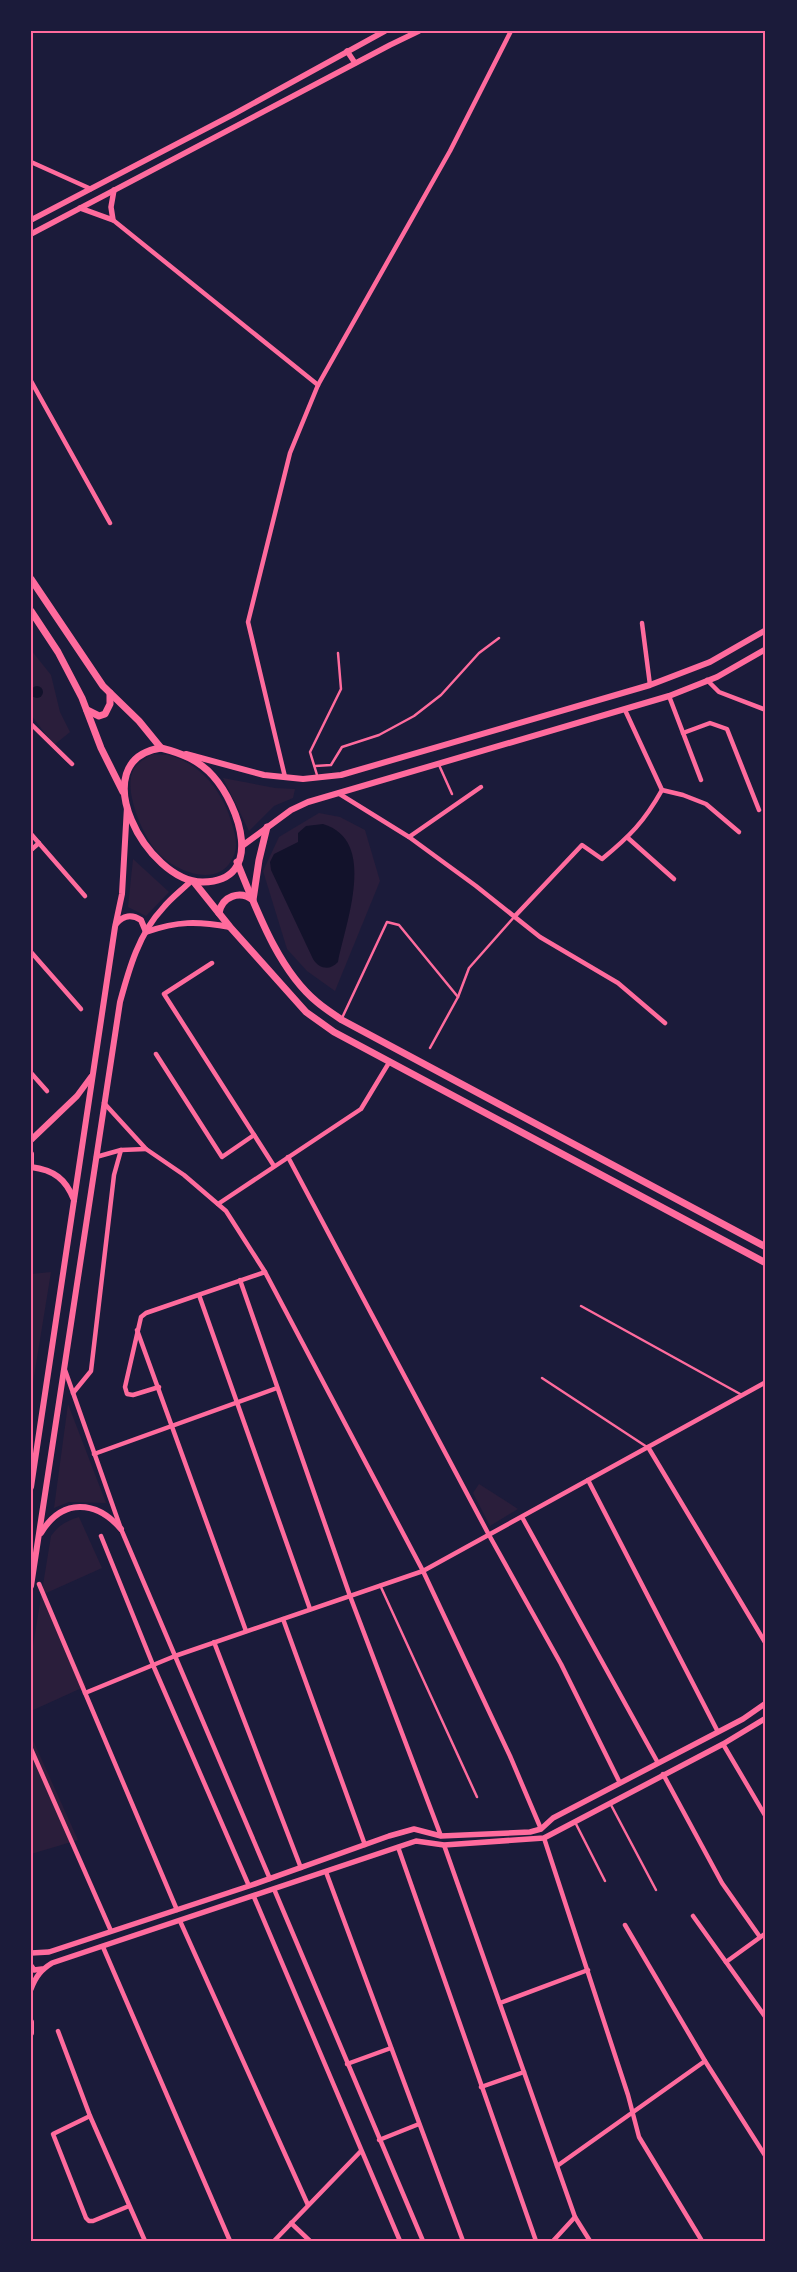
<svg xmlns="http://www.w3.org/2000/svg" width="797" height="2272" viewBox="0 0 797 2272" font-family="Ubuntu,sans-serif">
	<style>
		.green { fill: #2a1e3b }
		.water { fill: #12122b }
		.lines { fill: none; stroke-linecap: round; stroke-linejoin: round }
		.service { stroke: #ff6b9d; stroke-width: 2.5 }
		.minor { stroke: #ff6b9d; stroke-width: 4.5 }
		.tertiary { stroke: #ff6b9d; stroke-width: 5.5 }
		.secondary { stroke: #ff6b9d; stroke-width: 6 }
		.primary { stroke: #ff6b9d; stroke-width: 7 }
		.neatline { fill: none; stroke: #ff6b9d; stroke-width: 2 }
	</style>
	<rect width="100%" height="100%" fill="#1b1b3a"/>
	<g class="green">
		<polygon points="31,650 51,675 60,712 70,732 54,745 31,715"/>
		<path d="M153 754C159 755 167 754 172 756 203 766 224 794 232 824 236 837 239 849 231 861 216 887 177 872 159 854 144 839 123 791 133 771 136 763 146 758 153 754Z"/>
		<polygon points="223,778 275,788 295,789 293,798 274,806 249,831"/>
		<polygon points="319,813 340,817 365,830 380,881 335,991 307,971 287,949 263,871 279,837"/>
		<polygon points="133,859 169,892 146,916 128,907"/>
		<polygon points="51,1272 31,1395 31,1274"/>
		<polygon points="68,1404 106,1503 69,1502 54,1508"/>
		<polygon points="479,1484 518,1509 490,1526 473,1493"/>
		<path d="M79 1517 102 1568 44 1594 86 1686 31 1711V1658L51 1536C59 1525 66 1521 79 1517Z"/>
		<polygon points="31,1736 78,1840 31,1854"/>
	</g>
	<g class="water">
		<circle cx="37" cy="692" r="6"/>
		<path d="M323 824C378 840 346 922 338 962 330 971 319 969 313 959L271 870 270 862 274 854 298 842V833L306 826Z"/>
	</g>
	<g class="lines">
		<g class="service">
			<polyline points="439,765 452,794"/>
			<polyline points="315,766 331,765 342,747 379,735 414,716 441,695 479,653 499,638"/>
			<polyline points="317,775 310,752 341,689 338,653"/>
			<polyline points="342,1018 387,922 399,925 458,997"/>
			<polyline points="430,1048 458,997 469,968 515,916"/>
			<polyline points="581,1306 742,1395"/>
			<polyline points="542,1378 647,1447"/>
			<polyline points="380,1585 477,1797"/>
			<polyline points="610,1803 656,1890"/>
			<polyline points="575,1822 605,1881"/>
		</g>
		<g class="minor">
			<polyline points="31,162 91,189"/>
			<polyline points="113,220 318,385"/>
			<polyline points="31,381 110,523"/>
			<polyline points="642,623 650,685"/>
			<polyline points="707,680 719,692 766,710"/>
			<polyline points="669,696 701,780"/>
			<polyline points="31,724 72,764"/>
			<polyline points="683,733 710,723 727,729 759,810"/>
			<polyline points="285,777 248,622 290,453 318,385 450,151 511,31"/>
			<polyline points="662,790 683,795 706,804 739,832"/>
			<polyline points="338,793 409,837 476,886 540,937 618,983 665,1023"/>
			<polyline points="31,834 85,896"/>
			<polyline points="409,837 481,787"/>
			<polyline points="628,838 674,879"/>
			<polyline points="31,850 39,843"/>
			<path d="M515 916 582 845 602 859C630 836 644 822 662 790L625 710"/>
			<polyline points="31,952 81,1009"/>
			<polyline points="212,963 164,994 274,1166"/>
			<polyline points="156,1054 222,1157 254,1135"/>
			<polyline points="31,1073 47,1091"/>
			<polyline points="146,1149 184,1175 226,1211 265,1272 423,1571 510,1756 541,1829"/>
			<polyline points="96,1157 121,1150 146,1149 104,1103"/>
			<polyline points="288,1157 489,1535 561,1664 620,1783"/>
			<polyline points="218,1204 361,1109 390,1061"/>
			<polyline points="240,1280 350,1596 441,1836"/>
			<polyline points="199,1295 310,1609"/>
			<polyline points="137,1330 246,1631"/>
			<polyline points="65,1370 121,1529 270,1879"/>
			<polyline points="159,1387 133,1395 127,1394 125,1387 141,1317 146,1313 265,1272"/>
			<polyline points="73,1393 91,1371 114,1175 121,1150"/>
			<polyline points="648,1447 766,1644"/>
			<polyline points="94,1454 277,1388"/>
			<polyline points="588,1480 718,1732"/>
			<polyline points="522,1517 658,1763"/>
			<polyline points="101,1536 153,1665 249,1886"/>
			<polyline points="39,1584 177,1910"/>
			<polyline points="283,1619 365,1845"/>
			<polyline points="214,1642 301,1868"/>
			<polyline points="85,1693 175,1656 423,1571 766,1382"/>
			<polyline points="723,1744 766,1817"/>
			<polyline points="31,1749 111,1931"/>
			<polyline points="663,1774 722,1883 760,1937"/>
			<polyline points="544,1838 628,2095 639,2137 702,2241"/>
			<polyline points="444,1845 575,2217 590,2241"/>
			<polyline points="398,1847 536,2241"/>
			<polyline points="326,1872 463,2241"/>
			<polyline points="274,1889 423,2241"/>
			<polyline points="254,1897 400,2241"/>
			<polyline points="693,1916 766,2018"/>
			<polyline points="180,1921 308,2205"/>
			<polyline points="625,1925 705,2061 766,2157"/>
			<polyline points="103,1947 230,2241"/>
			<polyline points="726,1962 766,1933"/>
			<polyline points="500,2003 588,1970"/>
			<polyline points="58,2031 90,2116 145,2241"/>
			<polyline points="347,2064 391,2048"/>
			<polyline points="481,2087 524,2072"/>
			<polyline points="90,2116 53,2134 86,2218 89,2221 93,2221 129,2206"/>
			<polyline points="379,2140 419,2124"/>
			<polyline points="557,2166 705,2061"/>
			<polyline points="291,2223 310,2241"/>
			<polyline points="274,2241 361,2151"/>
			<polyline points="553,2241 575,2217"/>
		</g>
		<g class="tertiary">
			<polyline points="347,51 355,63"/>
			<polyline points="80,208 113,220 111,207 114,190"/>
			<polyline points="31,220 234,114 385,31"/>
			<polyline points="31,234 390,45 419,31"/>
			<polyline points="31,1953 49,1952 249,1886 389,1836 414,1829 441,1836 530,1832 541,1829 553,1818 743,1719 766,1703"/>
			<polyline points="31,1966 34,1970 42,1969"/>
			<path d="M31 1989C36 1976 41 1970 52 1963L416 1841 444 1845 544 1838 723 1744 766 1718"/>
		</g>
		<g class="secondary">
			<polyline points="186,754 264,775 303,779 341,775 650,685 710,662 766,630"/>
			<polyline points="242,846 291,810 308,802 669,696 717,677 766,649"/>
			<path d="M116 924C123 915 132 914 141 920L146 932C178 921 197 921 230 927"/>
			<polyline points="31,1140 77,1096 91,1077"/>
			<polyline points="31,1154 31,1165"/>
			<path d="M31 1167C54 1170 66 1179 74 1200"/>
			<polyline points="31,1487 115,927 122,894 127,807"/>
			<path d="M41 1533C62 1498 96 1500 121 1529"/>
			<path d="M31 1586 120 1002C129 969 139 933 163 908 171 898 182 890 191 881"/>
			<polyline points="31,2022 31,2033"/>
		</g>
		<g class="primary">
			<polyline points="31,579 103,686 139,721 161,748"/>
			<polyline points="31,611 58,652 82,698 101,748 123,792"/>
			<polyline points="87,710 99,716 105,714 110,704 110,693"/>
			<path d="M161 748C181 753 199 760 213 776 239 805 266 881 203 882 147 883 82 760 161 748Z"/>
			<path d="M237 862C256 908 278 970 317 1002 324 1008 333 1014 342 1020L766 1247"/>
			<polyline points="194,882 230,927 306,1012 334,1032 766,1263"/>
			<path d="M219 913C222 896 240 890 253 900L259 860 267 827"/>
		</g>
	</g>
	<rect width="797" height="2272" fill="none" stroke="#1b1b3a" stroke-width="65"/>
	<rect x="32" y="32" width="732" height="2208" class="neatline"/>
</svg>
